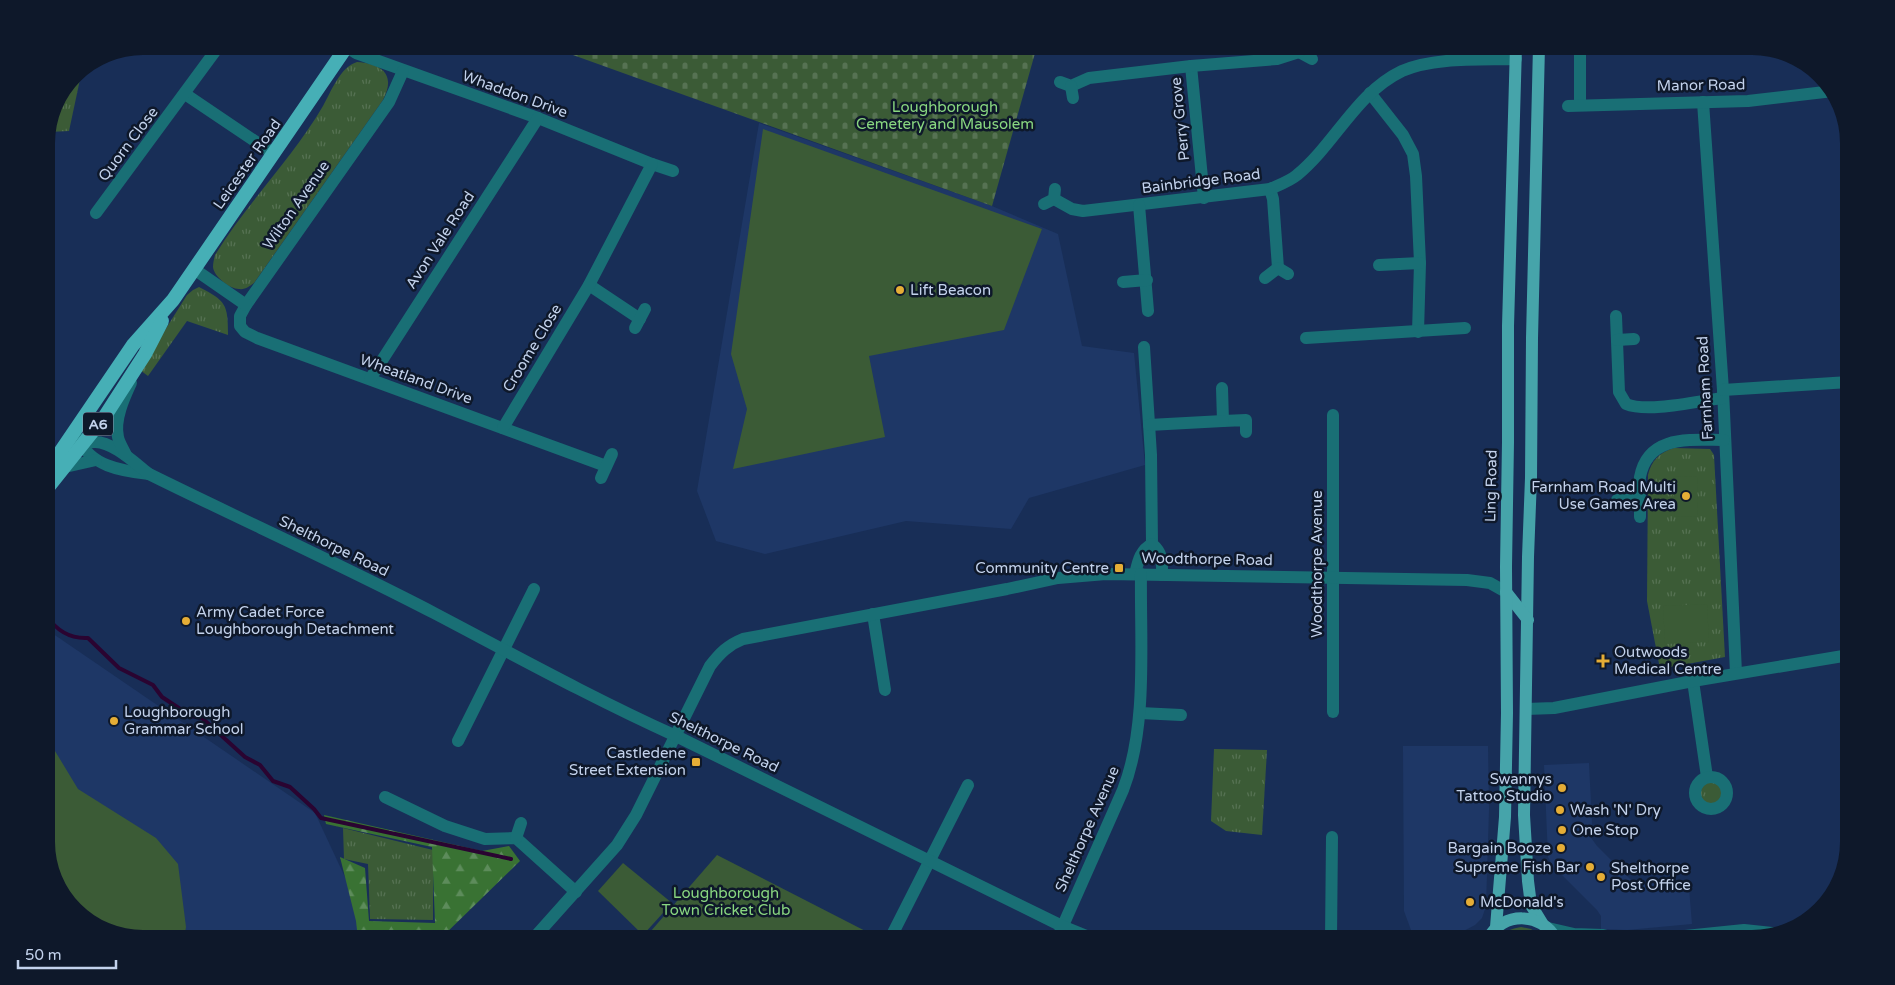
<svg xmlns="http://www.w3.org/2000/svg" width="1895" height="985" viewBox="0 0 1895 985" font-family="'Varela Round',sans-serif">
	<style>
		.built { fill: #1e3766 }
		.grass { fill: url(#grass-tufts) }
		.forest { fill: url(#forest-firs) }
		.cemetery { fill: url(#cemetery-stones) }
		.green { fill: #3b5b36 }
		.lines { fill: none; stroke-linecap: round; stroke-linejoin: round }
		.stream { stroke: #2a0431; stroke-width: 4 }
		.minor { stroke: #196f75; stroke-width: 12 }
		.tertiary { stroke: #196f75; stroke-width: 12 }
		.primary { stroke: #46a4aa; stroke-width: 12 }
		.trunk { stroke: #46afb6; stroke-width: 14 }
		.poi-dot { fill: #e5ad36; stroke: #0e182a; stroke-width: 2 }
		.labels { text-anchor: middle; stroke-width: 5; stroke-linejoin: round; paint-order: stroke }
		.shield { fill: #0e182a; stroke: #8d9ab2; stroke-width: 1 }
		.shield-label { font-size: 14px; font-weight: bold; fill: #c3d2ec }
		.street-label { font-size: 15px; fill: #c3d2ec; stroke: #0e182a }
		.park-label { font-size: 15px; fill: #89d780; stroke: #0e182a }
		.poi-label { font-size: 15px; fill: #c3d2ec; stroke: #0e182a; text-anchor: start }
	</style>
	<defs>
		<pattern id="grass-tufts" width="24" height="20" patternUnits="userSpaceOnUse" patternTransform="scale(1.25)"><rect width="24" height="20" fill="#3b5b36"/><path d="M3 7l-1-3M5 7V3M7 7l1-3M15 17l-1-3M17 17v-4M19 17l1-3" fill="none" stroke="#567253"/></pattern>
		<pattern id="forest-firs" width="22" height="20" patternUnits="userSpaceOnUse" patternTransform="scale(1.25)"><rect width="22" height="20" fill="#397233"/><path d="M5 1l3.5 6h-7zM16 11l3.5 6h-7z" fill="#5d8c5b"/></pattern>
		<pattern id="cemetery-stones" width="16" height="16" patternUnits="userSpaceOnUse" patternTransform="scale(1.25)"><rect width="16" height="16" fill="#3b5b36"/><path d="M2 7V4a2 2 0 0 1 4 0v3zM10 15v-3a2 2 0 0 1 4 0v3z" fill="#567253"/></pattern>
	</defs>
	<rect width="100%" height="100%" fill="#182e57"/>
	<g class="built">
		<polygon points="759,123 992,206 1058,234 1082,346 1134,353 1145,465 1029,498 1011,529 906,521 765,554 716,541 697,491"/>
		<polygon points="46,629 315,813 358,905 363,939 143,939 100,929 63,896 46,849"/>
		<polygon points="1403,746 1488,746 1489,809 1486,906 1482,918 1475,925 1454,936 1439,939 1425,939 1411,930 1404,911"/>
		<polygon points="1589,763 1592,824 1589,835 1597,846 1636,885 1681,881 1689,888 1692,924 1627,930 1601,929 1601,916 1597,910 1552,865 1548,857 1544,765"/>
	</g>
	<g class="grass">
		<path d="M357 62C383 64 396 75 383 100L254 283C250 286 245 290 239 289 230 289 214 277 213 267 213 263 214 259 215 255 247 203 292 159 323 106 331 92 340 67 357 62Z"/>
		<polygon points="82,70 69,131 49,132 75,74"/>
		<path d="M199 287C226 301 228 304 228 335L187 321 148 376 140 370 187 295 193 290Z"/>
		<path d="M1674 448 1710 449 1714 455 1725 657 1660 669 1647 601 1648 475C1651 461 1660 452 1674 448Z"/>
		<polygon points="1214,749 1267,750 1262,835 1226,831 1211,821"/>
		<circle cx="1711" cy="793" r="16"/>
		<polygon points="343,828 433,850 433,920 370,919 368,864 344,859"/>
		<path d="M1521 927 1531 929 1543 939H1498C1505 931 1511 929 1521 927Z"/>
	</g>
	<polygon class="forest" points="324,815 482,851 509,846 520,861 440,939 358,939 356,921 340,857 365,868 369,921 435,923 432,847 326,824"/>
	<polygon class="cemetery" points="548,46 1037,46 992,206"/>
	<g class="green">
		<polygon points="763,129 1042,229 1004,330 869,356 885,437 733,469 747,409 731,354"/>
		<polygon points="1697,476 1698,516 1675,517 1673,477"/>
		<polygon points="1707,604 1709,642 1665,644 1663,606"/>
		<polygon points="46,746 55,751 78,789 156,838 178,864 186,927 184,939 143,939 100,929 63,896 46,849"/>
		<polygon points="717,855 881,939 644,939"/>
		<polygon points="623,863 672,903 643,935 598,891"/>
	</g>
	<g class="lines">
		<path class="stream" d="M46 615C56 630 69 639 88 638L119 668 153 685 162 697 191 716 202 718 245 757 260 765 273 781 290 787 314 809 321 818 511 859"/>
		<g class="minor">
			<polyline points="1302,46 1299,52 1312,59"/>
			<polyline points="1580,46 1580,105"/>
			<polyline points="347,47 356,53 538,118 652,164 673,171"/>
			<polyline points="1191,66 1204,198"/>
			<polyline points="403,71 389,102 246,305 240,316 240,326 245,332 257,338 606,466"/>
			<polyline points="1060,82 1071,86 1089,78 1191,66 1277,59 1299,52"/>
			<polyline points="1071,86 1073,98"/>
			<polyline points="1370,93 1403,135 1413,154 1416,176 1420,263 1418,332"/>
			<polyline points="185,94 274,154"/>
			<polyline points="1703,102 1723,390 1736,673"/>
			<polyline points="1568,106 1748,101 1833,91"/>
			<polyline points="1270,189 1273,199 1278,268"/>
			<path d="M1054 199 1072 209 1083 211 1270 189C1279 185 1290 181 1297 175 1335 144 1356 93 1402 71 1434 57 1481 60 1516 59"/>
			<polyline points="1044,204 1054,199 1055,189"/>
			<polyline points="1139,205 1148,311"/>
			<polyline points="96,213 219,46"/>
			<polyline points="1379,265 1420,263"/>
			<polyline points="194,269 246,305"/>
			<polyline points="1265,278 1278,268 1288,274"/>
			<polyline points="1123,282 1147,280"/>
			<polyline points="589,285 640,319"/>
			<path d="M1616 316 1619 392 1626 404C1648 413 1698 401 1723 398"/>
			<polyline points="635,328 645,309"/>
			<polyline points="1306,338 1465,328"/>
			<polyline points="1617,340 1634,339"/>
			<polyline points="1144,347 1151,455 1152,544"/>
			<polyline points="370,379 538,118"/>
			<polyline points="1222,388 1223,421 1246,420 1246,432"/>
			<polyline points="1723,390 1849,382"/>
			<polyline points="1333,415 1333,712"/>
			<polyline points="1149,425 1223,421"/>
			<polyline points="503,428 589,285 652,164"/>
			<polyline points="601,478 612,454"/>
			<path d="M1617 500H1640C1640 492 1639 484 1640 477 1648 434 1691 440 1724 440"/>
			<polyline points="1640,500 1640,517"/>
			<path d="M1135 574C1138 562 1140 550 1152 544 1163 553 1162 562 1162 575"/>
			<polyline points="873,614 885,690"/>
			<polyline points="1693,681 1707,777"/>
			<polyline points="1526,709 1554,708 1693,681 1849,655"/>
			<polyline points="1140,713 1181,715"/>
			<polyline points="458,741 534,589"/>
			<circle cx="1711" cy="793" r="16"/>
			<polyline points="385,797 445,826 485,839 516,838 576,892"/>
			<polyline points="516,838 521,823"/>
			<polyline points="892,935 968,785"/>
			<path d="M533 939 617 845 636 815 710 666C720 653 728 645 743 639L1007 589 1058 578 1106 574 1467 580 1490 583 1506 592"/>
			<path d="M1057 939 1123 790C1148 726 1140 642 1141 574"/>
			<polyline points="1331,939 1332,837"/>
		</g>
		<g class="tertiary">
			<path d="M78 438C90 466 121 471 149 474"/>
			<path d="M78 447C83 445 88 442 94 442 112 441 135 463 149 474 244 521 340 564 434 613 514 655 594 699 676 736L1062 926 1094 939"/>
			<path d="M126 455C124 450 119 443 118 437 114 420 124 398 131 383"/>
			<polyline points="65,467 96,460"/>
			<polyline points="1548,928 1574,934 1603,935 1619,939"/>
			<polyline points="1656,939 1744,930 1772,933"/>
		</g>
		<g class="primary">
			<polyline points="1539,46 1532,338 1531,478 1528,557 1524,815 1528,881 1531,905 1542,923"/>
			<polyline points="1506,592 1528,620"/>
			<polyline points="1496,927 1505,817 1507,713 1506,567 1508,442 1508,326 1516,46"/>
			<path d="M1488 939C1502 911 1542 912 1556 939"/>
		</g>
		<g class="trunk">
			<polyline points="46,473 133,345 173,300 347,46"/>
			<polyline points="46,490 105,416 145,354 162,321"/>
		</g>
	</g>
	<g class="poi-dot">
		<circle cx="900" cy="290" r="5"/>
		<circle cx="1686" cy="496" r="5"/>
		<rect x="1114" y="563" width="10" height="10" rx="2.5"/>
		<circle cx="186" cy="621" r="5"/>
		<path d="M1600.5 653.5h5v5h5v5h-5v5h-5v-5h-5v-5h5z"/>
		<circle cx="114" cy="721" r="5"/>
		<rect x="691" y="757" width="10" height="10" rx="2.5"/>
		<circle cx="1562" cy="788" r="5"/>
		<circle cx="1560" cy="810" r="5"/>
		<circle cx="1562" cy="830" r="5"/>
		<circle cx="1561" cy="848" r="5"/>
		<circle cx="1590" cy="867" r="5"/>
		<circle cx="1601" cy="877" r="5"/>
		<circle cx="1470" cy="902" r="5"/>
	</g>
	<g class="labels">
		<rect class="shield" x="83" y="412.5" width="30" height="23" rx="4"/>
		<g class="shield-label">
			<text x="98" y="429">A6</text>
		</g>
		<g class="street-label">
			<text transform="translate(1701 85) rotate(-1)" y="5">Manor Road</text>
			<text transform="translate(515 94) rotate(20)" y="5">Whaddon Drive</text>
			<text transform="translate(1180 119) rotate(-96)" y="5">Perry Grove</text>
			<text transform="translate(128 144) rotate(-53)" y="5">Quorn Close</text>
			<text transform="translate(247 164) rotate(-55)" y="5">Leicester Road</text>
			<text transform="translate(1201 181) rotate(-7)" y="5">Bainbridge Road</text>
			<text transform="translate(296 205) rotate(-55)" y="5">Wilton Avenue</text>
			<text transform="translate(440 240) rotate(-57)" y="5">Avon Vale Road</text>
			<text transform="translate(532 348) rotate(-59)" y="5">Croome Close</text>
			<text transform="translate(416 379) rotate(20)" y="5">Wheatland Drive</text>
			<text transform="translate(1705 388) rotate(-93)" y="5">Farnham Road</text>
			<text transform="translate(1491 486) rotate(-89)" y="5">Ling Road</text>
			<text transform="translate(334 546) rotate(26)" y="5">Shelthorpe Road</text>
			<text transform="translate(1207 559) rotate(1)" y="5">Woodthorpe Road</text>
			<text transform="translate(1317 564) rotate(-90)" y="5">Woodthorpe Avenue</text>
			<text transform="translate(724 742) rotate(26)" y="5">Shelthorpe Road</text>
			<text transform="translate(1087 829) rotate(-66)" y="5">Shelthorpe Avenue</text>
		</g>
		<g class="park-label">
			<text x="945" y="112">Loughborough<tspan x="945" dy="17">Cemetery and Mausolem</tspan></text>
			<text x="726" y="898">Loughborough<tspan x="726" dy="17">Town Cricket Club</tspan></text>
		</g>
		<g class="poi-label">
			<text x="910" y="295">Lift Beacon</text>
			<text x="1676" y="492" text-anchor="end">Farnham Road Multi<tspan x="1676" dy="17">Use Games Area</tspan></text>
			<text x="1109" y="573" text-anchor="end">Community Centre</text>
			<text x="196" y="617">Army Cadet Force<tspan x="196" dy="17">Loughborough Detachment</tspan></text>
			<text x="1614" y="657">Outwoods<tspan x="1614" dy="17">Medical Centre</tspan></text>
			<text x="124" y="717">Loughborough<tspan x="124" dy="17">Grammar School</tspan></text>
			<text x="686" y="758" text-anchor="end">Castledene<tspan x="686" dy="17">Street Extension</tspan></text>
			<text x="1552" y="784" text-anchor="end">Swannys<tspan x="1552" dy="17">Tattoo Studio</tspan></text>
			<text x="1570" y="815">Wash 'N' Dry</text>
			<text x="1572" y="835">One Stop</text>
			<text x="1551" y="853" text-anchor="end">Bargain Booze</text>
			<text x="1580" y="872" text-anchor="end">Supreme Fish Bar</text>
			<text x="1611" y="873">Shelthorpe<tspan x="1611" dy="17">Post Office</tspan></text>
			<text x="1480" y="907">McDonald's</text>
		</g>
	</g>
	<path d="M0 0H1895V985H0ZM143 55H1752A88 88 0 0 1 1840 143V842A88 88 0 0 1 1752 930H143A88 88 0 0 1 55 842V143A88 88 0 0 1 143 55Z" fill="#0e182a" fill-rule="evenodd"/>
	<path d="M18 960v8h98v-8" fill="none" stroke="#c3d2ec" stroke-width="2.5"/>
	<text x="25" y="960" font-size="15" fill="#c3d2ec" stroke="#0e182a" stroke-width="4" paint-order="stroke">50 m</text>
</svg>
